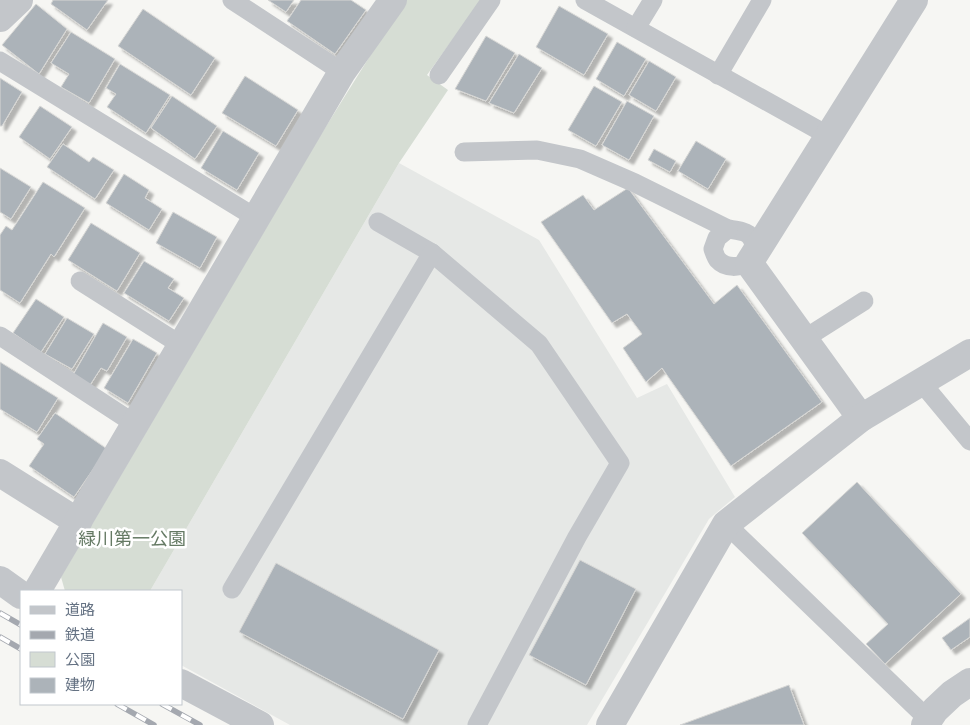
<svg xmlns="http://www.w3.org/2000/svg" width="970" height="725" viewBox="0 0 970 725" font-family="Quicksand,'Noto Sans JP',sans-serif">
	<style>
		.built { fill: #e6e8e6 }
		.green { fill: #d6ddd4 }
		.building { fill: #acb3b9; stroke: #d7d7d5; filter: url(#shadow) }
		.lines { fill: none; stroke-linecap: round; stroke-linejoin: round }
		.service { stroke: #c3c6ca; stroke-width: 19 }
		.minor { stroke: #c3c6ca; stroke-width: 28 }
		.rail-casing { stroke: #a4a8af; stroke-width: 5.5 }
		.rail { stroke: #fff; stroke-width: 4; stroke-dasharray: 11; stroke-linecap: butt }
		.labels { text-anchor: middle; stroke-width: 5; stroke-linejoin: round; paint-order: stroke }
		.park-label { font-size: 18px; fill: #657a64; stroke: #fff }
	</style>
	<defs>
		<filter id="shadow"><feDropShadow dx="4.5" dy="4.5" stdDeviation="1" flood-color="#0004"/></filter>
	</defs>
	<rect width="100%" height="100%" fill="#f6f6f3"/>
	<polygon class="built" points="399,163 539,240 637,398 667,384 735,497 709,519 587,725 290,725 181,665 181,591 150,591"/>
	<polygon class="green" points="405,0 481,0 427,75 448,90 399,163 150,591 65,591 61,577 320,136"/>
	<g class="building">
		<polygon points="53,0 108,0 87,30 51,4"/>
		<polygon points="268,0 294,0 286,12"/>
		<polygon points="301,0 351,0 366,10 335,54 287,21"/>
		<polygon points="36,4 67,29 39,74 2,45"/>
		<polygon points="559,6 608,34 584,75 536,47"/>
		<polygon points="143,9 215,58 191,95 118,46"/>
		<polygon points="71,32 115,59 89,103 61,87 69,74 51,63"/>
		<polygon points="486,36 515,53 486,101 455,89"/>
		<polygon points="617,42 646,59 624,96 596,79"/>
		<polygon points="519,54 542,68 514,113 489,103"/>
		<polygon points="649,61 676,77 656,111 629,95"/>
		<polygon points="120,64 170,95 146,133 107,107 116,94 106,88"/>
		<polygon points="245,76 298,110 276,146 222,113"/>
		<polygon points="0,78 22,92 2,126 0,126"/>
		<polygon points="594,86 622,102 596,146 568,130"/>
		<polygon points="172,96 217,126 195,159 151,128"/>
		<polygon points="627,101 654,116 629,160 602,145"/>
		<polygon points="40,106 72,127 50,159 19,137"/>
		<polygon points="223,131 259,153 237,190 201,168"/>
		<polygon points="696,141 726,159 708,189 678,171"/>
		<polygon points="63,144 89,162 93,157 114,170 95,199 47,167"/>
		<polygon points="654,149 676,161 670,172 648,160"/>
		<polygon points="0,168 31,187 11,219 0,212"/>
		<polygon points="124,174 149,190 145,198 162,209 149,230 106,203"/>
		<polygon points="43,182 85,208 54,257 51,254 20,303 0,290 0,235 6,226 12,230"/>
		<polygon points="628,188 714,304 737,285 822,402 731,466 662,368 646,382 623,348 642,334 627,314 612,323 541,222 583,195 594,210"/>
		<polygon points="173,212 217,237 200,268 156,243"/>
		<polygon points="91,223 140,253 117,291 68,260"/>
		<polygon points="144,261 174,279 168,288 184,298 169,321 124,293"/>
		<polygon points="36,299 64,317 41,352 13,333"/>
		<polygon points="67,318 94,334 72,369 45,354"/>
		<polygon points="103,323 127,337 107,371 101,368 90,385 73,375"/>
		<polygon points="133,339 157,353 128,403 104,388"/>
		<polygon points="0,362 58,398 37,432 0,409"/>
		<polygon points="55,413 107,449 74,497 29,466 44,444 37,439"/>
		<polygon points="857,482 961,594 885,664 866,644 888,624 802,533"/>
		<polygon points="580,560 636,589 586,685 529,655"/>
		<polygon points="276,563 439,650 403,719 239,632"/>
		<polygon points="970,618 970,637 951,650 942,638"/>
		<polygon points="789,685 804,725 680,725"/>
	</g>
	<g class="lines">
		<g class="service">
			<polyline points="232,0 342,72"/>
			<polyline points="585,0 829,136"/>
			<polyline points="636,28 653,0"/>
			<polyline points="0,61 256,218"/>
			<polyline points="439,75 491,0"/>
			<polyline points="718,75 762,0"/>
			<path d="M464 152 537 150 580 159 635 183 728 229C747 232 751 231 756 251"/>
			<polyline points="378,222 432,253 539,344 620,463 577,537 477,725"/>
			<path d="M728 229 717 238 713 249C714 252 716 258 718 260 726 269 739 267 749 263"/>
			<polyline points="80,281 181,345"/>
			<polyline points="0,336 135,424"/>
			<polyline points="804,339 864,301"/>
			<polyline points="921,382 970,441"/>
			<polyline points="726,524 929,720"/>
			<polyline points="232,589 432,253"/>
		</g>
		<g class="minor">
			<polyline points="0,18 19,0"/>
			<polyline points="861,418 749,263 914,0"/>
			<polyline points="0,473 78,522"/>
			<polyline points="0,580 21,595"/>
			<polyline points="37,591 342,72 393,0"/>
			<polyline points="181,683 260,725"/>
			<polyline points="610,725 726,524 861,418 970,353"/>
			<polyline points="925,725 935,710 952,694 970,682"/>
		</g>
		<defs>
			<g id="rail">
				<polyline points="0,613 21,625"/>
				<polyline points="0,637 21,649"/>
				<polyline points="117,704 154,725"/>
				<polyline points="162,704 200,725"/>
			</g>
		</defs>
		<use href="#rail" class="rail-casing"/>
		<use href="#rail" class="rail"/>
	</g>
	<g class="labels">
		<g class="park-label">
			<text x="132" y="545">緑川第一公園</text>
		</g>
	</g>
	<rect x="20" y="590" width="162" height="115" fill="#ffffff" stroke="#c1c7cd"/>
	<rect x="30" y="606" width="25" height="8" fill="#c3c6ca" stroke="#c1c7cd"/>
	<text x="65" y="615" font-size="15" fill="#657283">道路</text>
	<rect x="30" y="631" width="25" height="8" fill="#a4a8af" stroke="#c1c7cd"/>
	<text x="65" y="640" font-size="15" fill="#657283">鉄道</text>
	<rect x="30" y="652" width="25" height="15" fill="#d6ddd4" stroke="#c1c7cd"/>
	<text x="65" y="665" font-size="15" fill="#657283">公園</text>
	<rect x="30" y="678" width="25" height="15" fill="#acb3b9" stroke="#c1c7cd"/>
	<text x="65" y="690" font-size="15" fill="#657283">建物</text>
</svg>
